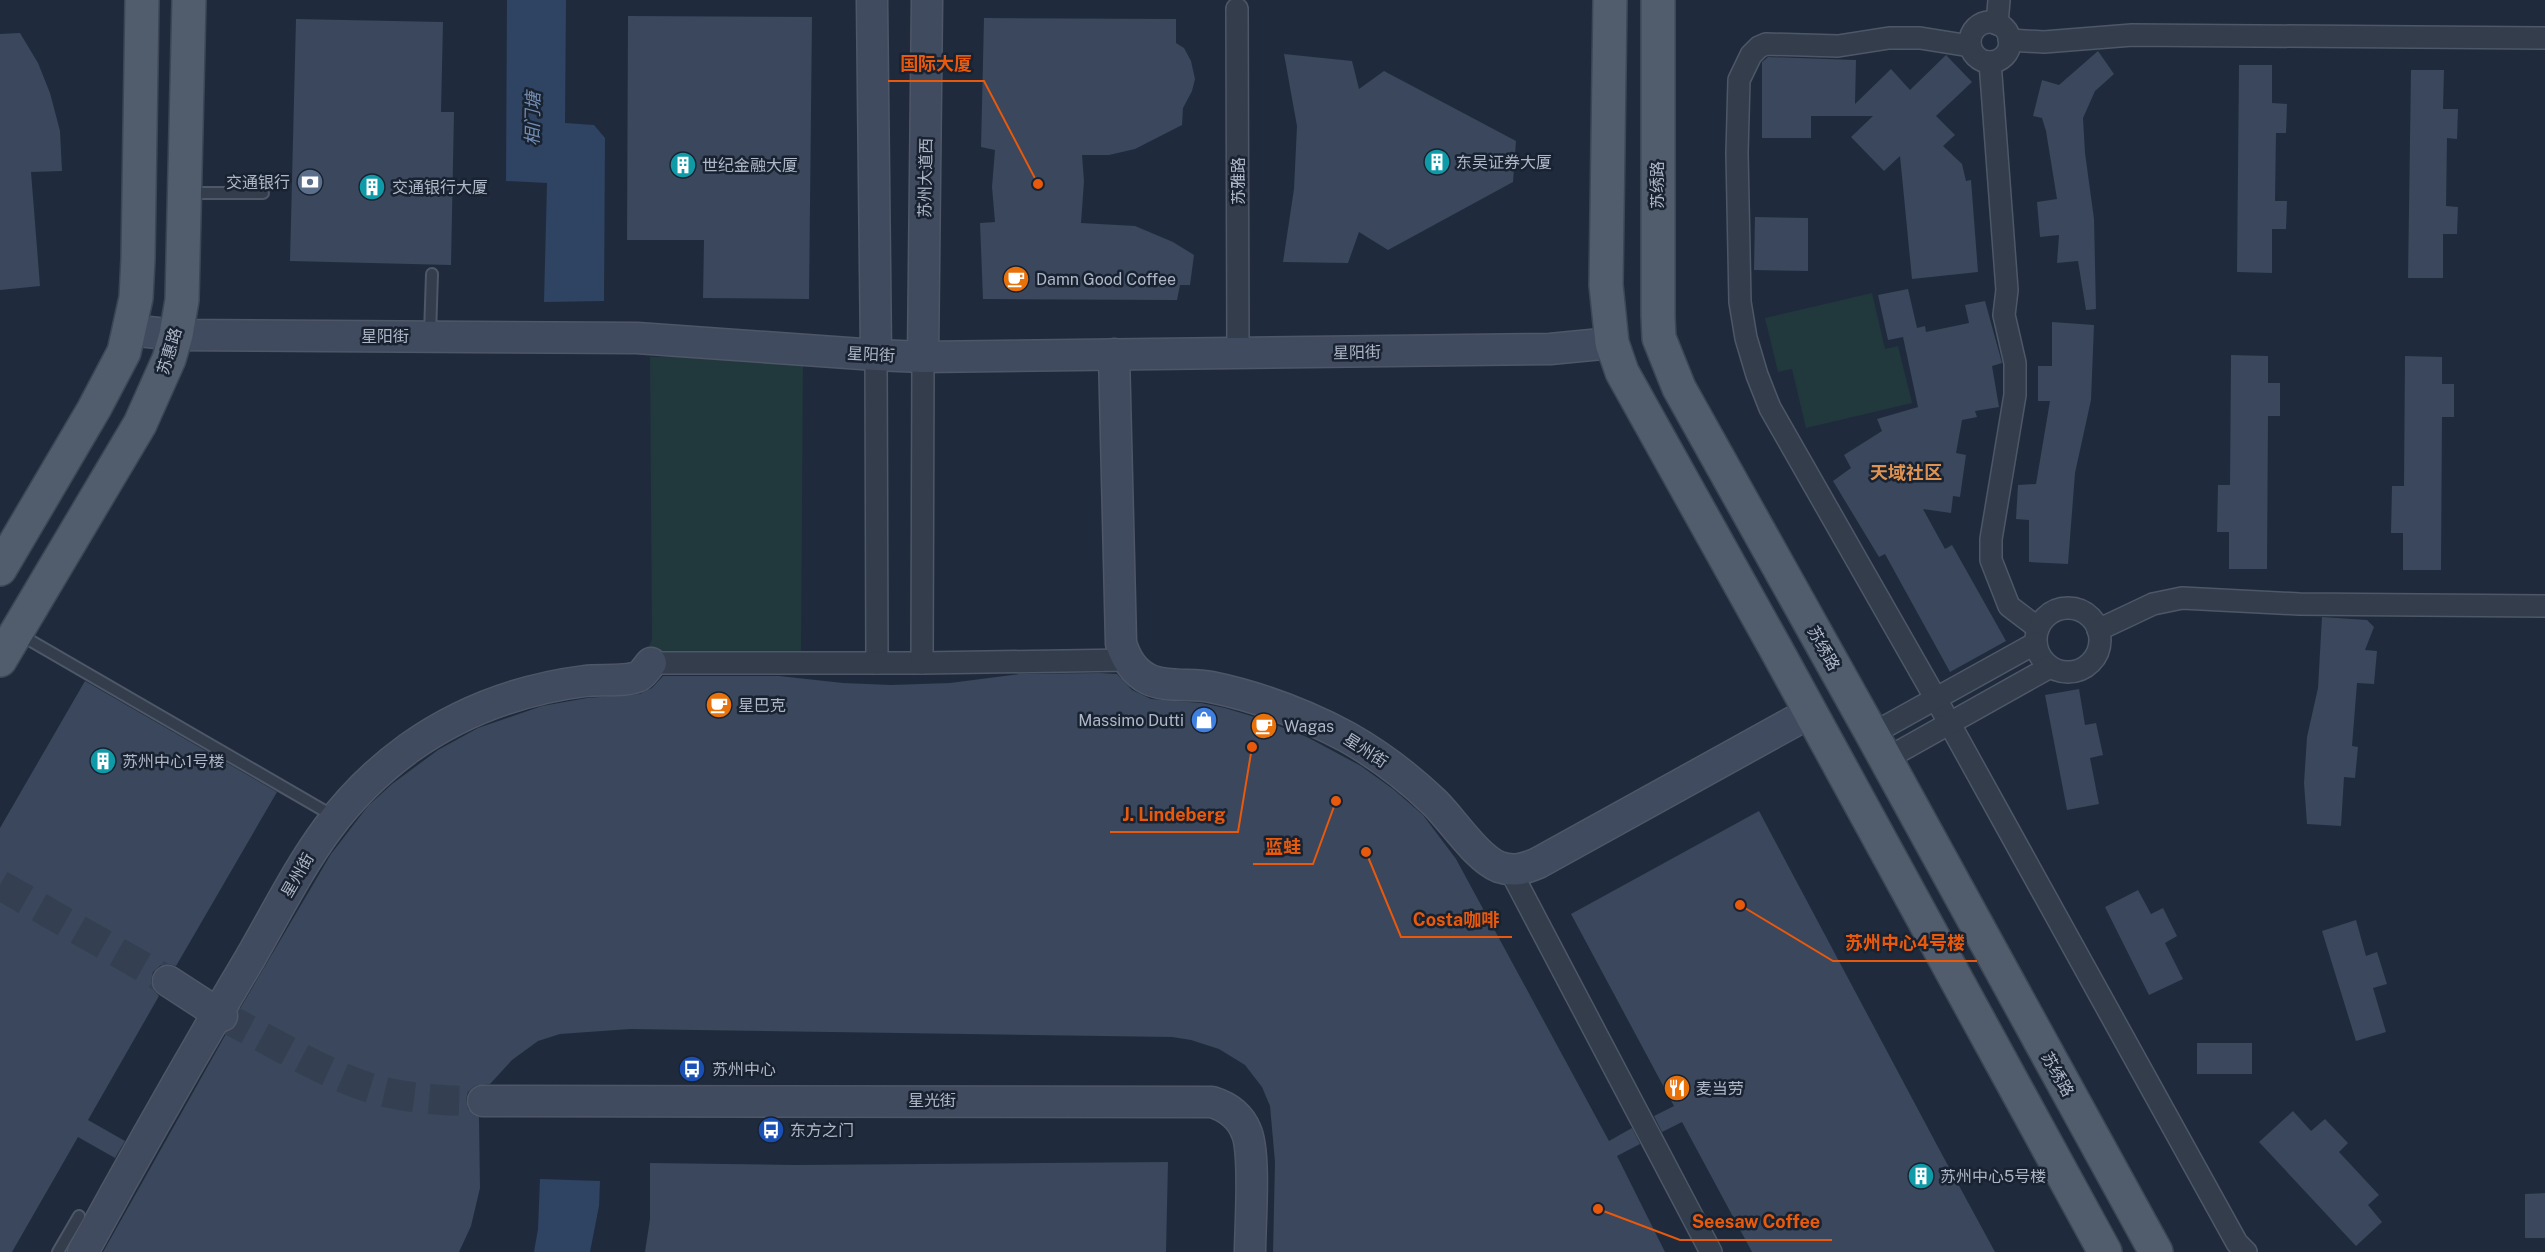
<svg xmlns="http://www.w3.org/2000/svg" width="2545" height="1252" viewBox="0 0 2545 1252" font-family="'Public Sans','Noto Sans SC',sans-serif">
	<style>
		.green { fill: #21393d }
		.water { fill: #2f4363 }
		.building { fill: #3a475c }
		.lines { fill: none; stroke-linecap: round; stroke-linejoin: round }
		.secondary-tunnel { stroke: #344051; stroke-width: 30; stroke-dasharray: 30 15; stroke-linecap: butt }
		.lane-casing { stroke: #4e5767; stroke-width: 14 }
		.street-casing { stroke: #4e5767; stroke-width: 24 }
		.secondary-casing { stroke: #4e5767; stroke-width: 33 }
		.primary-casing { stroke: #3c4655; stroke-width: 36 }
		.lane { stroke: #333d4c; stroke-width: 10 }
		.street { stroke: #333d4c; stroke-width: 21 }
		.secondary { stroke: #414b5f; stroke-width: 30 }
		.primary { stroke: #515c6c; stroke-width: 33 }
		.labels { text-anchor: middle; stroke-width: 5; stroke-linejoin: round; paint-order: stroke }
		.poi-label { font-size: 16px; fill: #aeb7c8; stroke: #182230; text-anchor: start }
		.street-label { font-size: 16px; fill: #aeb7c8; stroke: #182230 }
		.water-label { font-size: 18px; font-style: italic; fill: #738db3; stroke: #182230 }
		.neighbourhood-label { font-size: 18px; font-weight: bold; fill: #df9352; stroke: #182230 }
		.leader { fill: none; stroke: #e8590c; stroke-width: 2 }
		.callout-dot { fill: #e8590c; stroke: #182230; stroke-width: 2 }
		.callout-label { font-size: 18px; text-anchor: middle; font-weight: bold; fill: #e8590c; stroke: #182230; stroke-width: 5; stroke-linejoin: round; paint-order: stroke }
	</style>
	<rect width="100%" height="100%" fill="#1f2b3c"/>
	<g class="green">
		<polygon points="1872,293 1885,349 1898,346 1912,403 1806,428 1792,369 1778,372 1765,318"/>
		<polygon points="803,356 801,659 631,663 646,655 652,639 650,357"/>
	</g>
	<g class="water">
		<polygon points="507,0 566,0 565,123 594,125 605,138 604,301 544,302 547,183 506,181"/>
		<polygon points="540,1179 600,1181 599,1206 590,1252 534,1252 538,1229"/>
	</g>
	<g class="building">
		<polygon points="628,16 812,17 809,299 703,298 704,240 627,240"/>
		<polygon points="984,18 1176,19 1176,43 1184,48 1191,61 1195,79 1192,91 1183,108 1182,125 1135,149 1109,155 1082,155 1084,181 1081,223 1135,226 1173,242 1194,255 1190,285 1180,285 1177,300 983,299 980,223 995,222 992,187 995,150 981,147"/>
		<polygon points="296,19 443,22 441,112 454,112 451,265 290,261"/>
		<polygon points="20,33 38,63 50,93 60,131 62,171 31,172 40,286 0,290 0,34"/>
		<polygon points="2098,51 2114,74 2095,91 2083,118 2085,153 2094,219 2096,309 2086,310 2078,261 2057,263 2059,235 2040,237 2037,202 2057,199 2046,131 2042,118 2033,116 2042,80 2059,85"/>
		<polygon points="1284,54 1352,61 1359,89 1384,71 1516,141 1513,182 1388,250 1359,232 1348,263 1283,262 1294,189 1297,126"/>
		<polygon points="1946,55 1972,82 1936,116 1955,135 1943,146 1962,164 1966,181 1971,180 1978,272 1912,279 1900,156 1884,171 1851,137 1873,116 1811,116 1811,138 1762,138 1762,62 1768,57 1856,60 1855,104 1891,69 1910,90"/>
		<polygon points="2239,65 2272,65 2272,103 2287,104 2286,133 2276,133 2275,201 2287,201 2286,229 2272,229 2272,273 2237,272"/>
		<polygon points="2411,70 2444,70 2443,109 2458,109 2457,139 2447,138 2446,206 2458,207 2457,234 2443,234 2443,278 2408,278"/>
		<polygon points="1755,217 1808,218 1808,271 1754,270"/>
		<polygon points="1908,289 1917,328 1925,326 1926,332 1969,323 1965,305 1985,301 2002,363 1992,366 1999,407 1975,411 1977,417 1962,420 1956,453 1966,455 1960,497 1953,496 1951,513 1923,509 1945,549 1952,545 2006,641 1950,672 1885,554 1879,557 1833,481 1851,468 1844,455 1882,431 1877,419 1918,407 1903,337 1888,340 1878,295"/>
		<polygon points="2052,322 2094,325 2091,400 2075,473 2068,564 2029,562 2029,520 2016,519 2018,485 2036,484 2050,401 2038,401 2038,366 2052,366"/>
		<polygon points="2231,355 2268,356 2268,383 2280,383 2280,416 2268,416 2267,569 2229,569 2229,532 2217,532 2218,485 2230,485"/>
		<polygon points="2405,356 2442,357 2442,384 2454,384 2454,417 2442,417 2441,570 2403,570 2403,533 2391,533 2392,486 2404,486"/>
		<polygon points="2322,617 2367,620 2374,627 2365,650 2377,651 2374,684 2357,683 2352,746 2358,747 2355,778 2344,777 2341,826 2307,824 2304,783 2307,737 2318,688"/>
		<polygon points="1099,673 1117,674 1132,690 1151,699 1201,703 1225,708 1258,718 1307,737 1361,766 1393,789 1423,815 1456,859 1609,1141 1632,1128 1640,1144 1617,1156 1665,1252 1273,1252 1275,1162 1270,1106 1262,1087 1245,1065 1219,1049 1191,1040 1172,1037 630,1029 560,1034 538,1041 512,1060 490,1084 475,1086 468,1092 466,1100 468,1109 479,1117 480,1188 471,1226 459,1252 103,1252 227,1032 237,1025 238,1012 331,854 368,806 392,784 438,750 478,728 542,706 587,698 640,694 652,688 663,676 779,676 843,683 891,685 950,683 1019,674"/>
		<polygon points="85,681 277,792 176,966 168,964 161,965 153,972 151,981 152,988 159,996 88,1120 125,1141 115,1158 78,1137 12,1252 0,1252 0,828"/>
		<polygon points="2079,689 2085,725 2096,723 2103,755 2090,758 2099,804 2067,810 2045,695"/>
		<polygon points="1759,811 1938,1147 1995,1252 1752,1252 1682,1122 1662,1132 1654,1116 1674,1106 1571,914"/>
		<polygon points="2138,890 2151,914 2163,908 2177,936 2165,943 2183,979 2149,995 2105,907"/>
		<polygon points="2356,920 2366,956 2377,952 2387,984 2373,988 2386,1032 2356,1041 2322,931"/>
		<rect x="2197" y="1043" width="55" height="31"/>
		<polygon points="2293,1111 2311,1131 2325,1119 2348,1143 2339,1152 2379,1195 2368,1205 2382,1222 2356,1246 2259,1142"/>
		<polygon points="1168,1162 1166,1252 645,1252 650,1219 650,1163 797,1165"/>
		<polygon points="2545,1193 2545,1238 2525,1238 2525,1194"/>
	</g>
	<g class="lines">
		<g class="secondary-tunnel">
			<polyline points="0,885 168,981"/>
			<path d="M222 1016C270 1040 318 1071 370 1088 405 1099 446 1101 483 1101"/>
		</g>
		<defs>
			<g id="lane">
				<polyline points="189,193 263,193"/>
				<polyline points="430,334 432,274"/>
				<polyline points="19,634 335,817"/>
				<polyline points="58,1252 79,1216"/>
			</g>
			<g id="street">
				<polyline points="1237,9 1238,353"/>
				<circle cx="1990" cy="42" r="20"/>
				<polyline points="1997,24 1999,0"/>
				<polyline points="2009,40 2044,42 2132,35 2545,38"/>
				<polyline points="1970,46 1920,38 1889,38 1838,46 1766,44 1759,47 1751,55 1739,80 1737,153 1740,302 1746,338 1757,375 1770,408 1936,699 2237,1243 2246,1252"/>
				<polyline points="1990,62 2007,290 2004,315 2015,363 2015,395 1991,539 1991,560 2009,606 2038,628"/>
				<polyline points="876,355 877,663"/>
				<circle cx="2068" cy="640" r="32"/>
				<polyline points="2098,630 2153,604 2182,598 2299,604 2545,606"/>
				<polyline points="651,663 922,663 1129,660"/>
				<polyline points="922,663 923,357"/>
				<polyline points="1872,734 2036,643"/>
				<polyline points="1886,759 2050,667"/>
				<polyline points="1510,870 1711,1252"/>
			</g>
			<g id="secondary">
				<polyline points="872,0 876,355"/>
				<polyline points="130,330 176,335 637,338 876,355 923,357 1550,349 1612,343"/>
				<path d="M1114 354 1121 643C1125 657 1134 672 1148 679 1166 688 1191 683 1211 687 1259 697 1304 714 1347 737 1379 755 1409 778 1435 803 1453 821 1477 858 1499 867 1514 872 1524 869 1538 863L1811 712"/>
				<polyline points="923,357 927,0"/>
				<polyline points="168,981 222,1016"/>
				<path d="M483 1101 1212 1102C1228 1107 1240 1116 1246 1131 1256 1152 1250 1226 1250 1252"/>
				<path d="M83 1252C137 1153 192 1056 249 960 298 875 326 808 409 748 461 711 522 689 585 681 599 679 628 682 639 676 644 673 647 667 651 663"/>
			</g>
			<g id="primary">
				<polyline points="1610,0 1606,285 1612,343 1622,372 1776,649 2105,1252"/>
				<polyline points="1658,0 1658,316 1659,338 1679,388 1872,734 2156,1252"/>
				<polyline points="0,569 94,409 124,352 136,298 138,259 142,0"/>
				<polyline points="0,660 140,424 169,359 176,335 182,300 189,0"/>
			</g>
		</defs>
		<use href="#lane" class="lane-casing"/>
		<use href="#street" class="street-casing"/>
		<use href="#secondary" class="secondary-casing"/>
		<use href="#primary" class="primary-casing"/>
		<use href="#lane" class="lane"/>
		<use href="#street" class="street"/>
		<use href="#secondary" class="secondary"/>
		<use href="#primary" class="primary"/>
	</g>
	<defs>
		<symbol id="building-disc" viewBox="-11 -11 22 22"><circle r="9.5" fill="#0f9aa8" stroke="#182230"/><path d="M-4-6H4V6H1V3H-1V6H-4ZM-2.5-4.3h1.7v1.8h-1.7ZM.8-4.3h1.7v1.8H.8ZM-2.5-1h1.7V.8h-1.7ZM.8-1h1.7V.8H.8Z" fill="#fff"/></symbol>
		<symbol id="bank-disc" viewBox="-11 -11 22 22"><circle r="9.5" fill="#5c6f8a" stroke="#182230"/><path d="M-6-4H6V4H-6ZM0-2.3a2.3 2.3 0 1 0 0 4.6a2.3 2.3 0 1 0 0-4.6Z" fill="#fff"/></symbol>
		<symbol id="cafe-disc" viewBox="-11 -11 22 22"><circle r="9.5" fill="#e8710a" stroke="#182230"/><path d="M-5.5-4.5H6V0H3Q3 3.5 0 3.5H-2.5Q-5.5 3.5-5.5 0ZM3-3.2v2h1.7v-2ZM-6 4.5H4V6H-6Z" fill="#fff"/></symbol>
		<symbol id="shop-disc" viewBox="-11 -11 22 22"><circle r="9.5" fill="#3f7fe0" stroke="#182230"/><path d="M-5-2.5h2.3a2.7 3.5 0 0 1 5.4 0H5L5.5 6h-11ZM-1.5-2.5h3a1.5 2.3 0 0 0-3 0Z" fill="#fff"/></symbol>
		<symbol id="bus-disc" viewBox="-11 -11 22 22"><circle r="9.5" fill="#1a4fb4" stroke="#182230"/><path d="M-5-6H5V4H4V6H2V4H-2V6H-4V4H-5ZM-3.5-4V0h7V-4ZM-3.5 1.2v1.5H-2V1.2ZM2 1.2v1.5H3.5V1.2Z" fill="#fff"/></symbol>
		<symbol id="restaurant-disc" viewBox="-11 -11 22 22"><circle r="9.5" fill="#e8710a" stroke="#182230"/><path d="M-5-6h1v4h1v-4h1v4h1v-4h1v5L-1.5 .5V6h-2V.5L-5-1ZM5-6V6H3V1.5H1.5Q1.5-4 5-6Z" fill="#fff"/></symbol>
	</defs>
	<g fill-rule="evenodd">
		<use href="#building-disc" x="1422" y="147" width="30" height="30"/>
		<use href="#building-disc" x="668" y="150" width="30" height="30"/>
		<use href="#bank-disc" x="295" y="167" width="30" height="30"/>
		<use href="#building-disc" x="357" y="172" width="30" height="30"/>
		<use href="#cafe-disc" x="1001" y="264" width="30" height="30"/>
		<use href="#cafe-disc" x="704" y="690" width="30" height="30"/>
		<use href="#shop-disc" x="1189" y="705" width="30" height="30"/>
		<use href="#cafe-disc" x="1249" y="711" width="30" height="30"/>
		<use href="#building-disc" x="88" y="746" width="30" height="30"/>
		<use href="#bus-disc" x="677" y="1054" width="30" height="30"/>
		<use href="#restaurant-disc" x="1662" y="1073" width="30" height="30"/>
		<use href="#bus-disc" x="756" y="1115" width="30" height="30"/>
		<use href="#building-disc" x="1906" y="1161" width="30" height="30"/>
	</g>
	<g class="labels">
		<g class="poi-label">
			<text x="1456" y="168">东吴证券大厦</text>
			<text x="702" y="171">世纪金融大厦</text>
			<text x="290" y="188" text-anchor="end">交通银行</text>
			<text x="392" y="193">交通银行大厦</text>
			<text x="1036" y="285">Damn Good Coffee</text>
			<text x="738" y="711">星巴克</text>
			<text x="1184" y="726" text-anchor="end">Massimo Dutti</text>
			<text x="1284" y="732">Wagas</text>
			<text x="122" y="767">苏州中心1号楼</text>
			<text x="712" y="1075">苏州中心</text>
			<text x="1696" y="1094">麦当劳</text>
			<text x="790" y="1136">东方之门</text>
			<text x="1940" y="1182">苏州中心5号楼</text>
		</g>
		<g class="street-label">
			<text transform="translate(925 178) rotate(-89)" y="6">苏州大道西</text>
			<text transform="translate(1238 181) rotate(-90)" y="6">苏雅路</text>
			<text transform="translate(1657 185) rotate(-90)" y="6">苏绣路</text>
			<text x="385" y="342">星阳街</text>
			<text transform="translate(169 351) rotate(-73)" y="6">苏惠路</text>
			<text transform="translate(1357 352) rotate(-1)" y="6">星阳街</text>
			<text transform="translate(871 354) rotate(3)" y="6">星阳街</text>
			<text transform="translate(1824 648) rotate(61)" y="6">苏绣路</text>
			<text transform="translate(1366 750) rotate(33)" y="6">星州街</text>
			<text transform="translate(297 875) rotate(-60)" y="6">星州街</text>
			<text transform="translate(2058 1074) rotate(61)" y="6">苏绣路</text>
			<text x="932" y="1106">星光街</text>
		</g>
		<g class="water-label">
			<text transform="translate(533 119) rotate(-89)" y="6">相门塘</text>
		</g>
		<g class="neighbourhood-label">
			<text x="1906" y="479">天域社区</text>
		</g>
	</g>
	<path class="leader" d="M1038 184L984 81H888M1252 747L1238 832H1110M1336 801L1313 864H1253M1366 852L1401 937H1512M1740 905L1833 961H1977M1598 1209L1680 1240H1832"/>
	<g class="callout-dot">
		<circle cx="1038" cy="184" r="6"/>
		<circle cx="1252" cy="747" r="6"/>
		<circle cx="1336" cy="801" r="6"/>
		<circle cx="1366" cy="852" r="6"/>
		<circle cx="1740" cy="905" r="6"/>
		<circle cx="1598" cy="1209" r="6"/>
	</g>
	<g class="callout-label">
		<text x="936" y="70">国际大厦</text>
		<text x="1174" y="821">J. Lindeberg</text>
		<text x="1283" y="853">蓝蛙</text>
		<text x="1456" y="926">Costa咖啡</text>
		<text x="1905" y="949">苏州中心4号楼</text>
		<text x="1756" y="1228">Seesaw Coffee</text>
	</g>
</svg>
